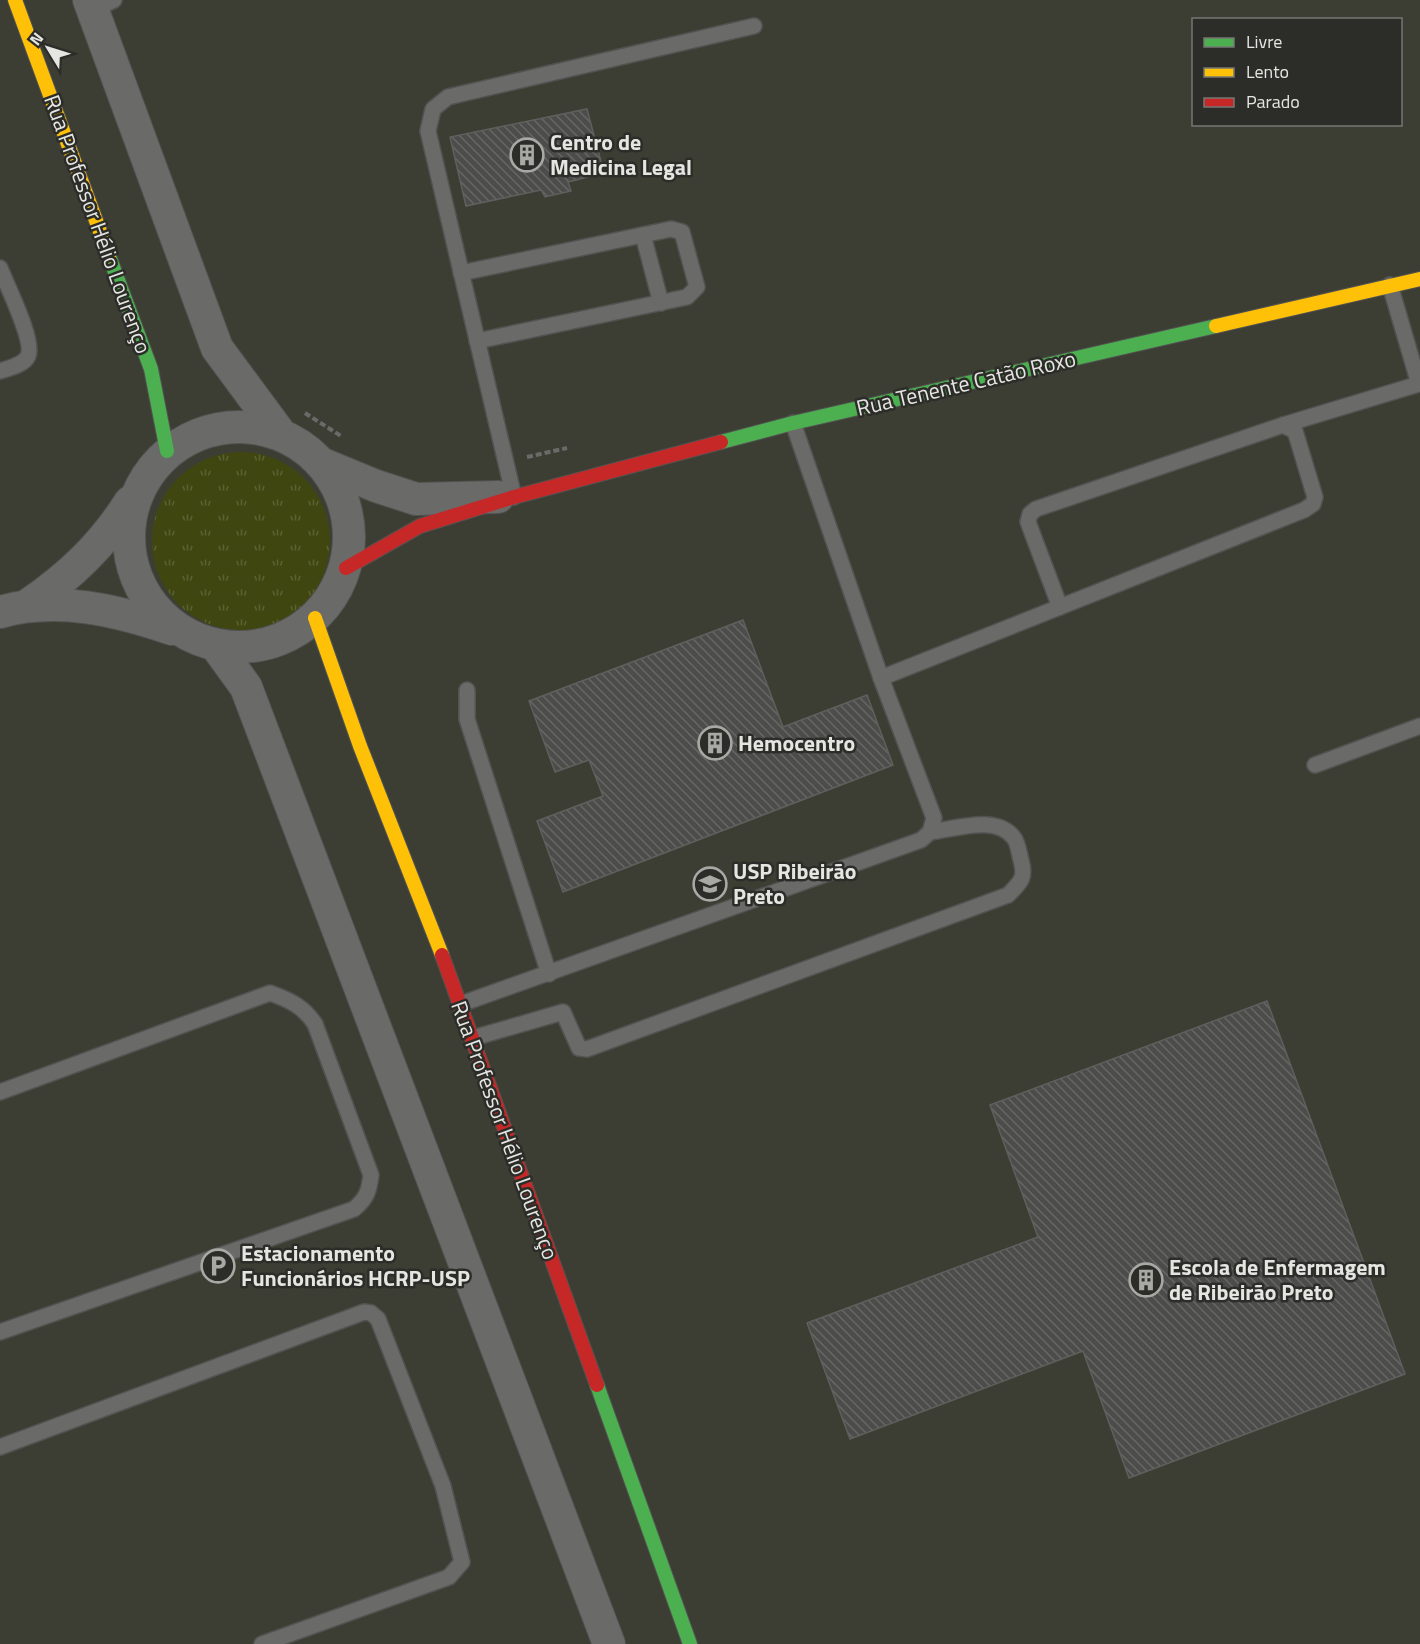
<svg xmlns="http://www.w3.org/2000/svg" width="1420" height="1644" viewBox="0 0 1420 1644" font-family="'Titillium Web',sans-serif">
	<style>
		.built { fill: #3c3e34; fill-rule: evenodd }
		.grass { fill: url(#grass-tufts) }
		.building { fill: url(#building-back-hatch); stroke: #5f5f5d; stroke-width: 1.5 }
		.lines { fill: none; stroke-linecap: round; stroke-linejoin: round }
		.lane-casing { stroke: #525250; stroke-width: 18 }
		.street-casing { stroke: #525250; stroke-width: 34 }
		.fast-casing { stroke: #525250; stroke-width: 16 }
		.slow-casing { stroke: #525250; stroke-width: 16 }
		.jam-casing { stroke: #525250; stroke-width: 16 }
		.path { stroke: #6a6a69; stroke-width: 4; stroke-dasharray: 6 3; stroke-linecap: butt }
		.lane { stroke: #6a6a69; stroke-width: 15 }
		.street { stroke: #6a6a69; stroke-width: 32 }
		.fast { stroke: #4caf50; stroke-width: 14 }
		.slow { stroke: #ffc107; stroke-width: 14 }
		.jam { stroke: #c62828; stroke-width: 14 }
		.labels { text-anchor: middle; stroke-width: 5; stroke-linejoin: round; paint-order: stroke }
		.poi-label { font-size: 22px; font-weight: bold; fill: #e5e5e2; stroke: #2c2d29; text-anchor: start }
		.street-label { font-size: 22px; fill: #e5e5e2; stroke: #2c2d29 }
	</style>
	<defs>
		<pattern id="grass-tufts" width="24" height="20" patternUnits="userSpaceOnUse" patternTransform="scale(1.5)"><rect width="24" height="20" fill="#404610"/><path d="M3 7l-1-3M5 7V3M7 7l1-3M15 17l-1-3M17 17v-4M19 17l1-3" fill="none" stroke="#5b6132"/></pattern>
		<pattern id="building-back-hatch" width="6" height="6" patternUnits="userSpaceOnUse" patternTransform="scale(1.5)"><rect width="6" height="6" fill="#4c4c4a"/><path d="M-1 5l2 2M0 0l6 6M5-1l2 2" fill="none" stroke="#666664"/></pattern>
	</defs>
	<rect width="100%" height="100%" fill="#363634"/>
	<path class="built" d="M0 0H1420V1644H0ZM1194 20H1400V124H1194Z"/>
	<circle class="grass" cx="241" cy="541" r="89"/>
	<g class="building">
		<polygon points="587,109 604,173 568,182 571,191 545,197 541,190 466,206 450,137"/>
		<polygon points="743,620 783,727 867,695 893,765 563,892 537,821 603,796 589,760 555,772 529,701"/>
		<polygon points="1267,1001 1405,1374 1129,1478 1083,1351 850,1439 807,1323 1038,1237 990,1105"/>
	</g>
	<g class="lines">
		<defs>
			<g id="lane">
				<polyline points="93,10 114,0"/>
				<polyline points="643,235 661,303"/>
				<path d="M0 268C6 284 35 341 28 356 24 365 9 368 0 371"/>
				<polyline points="461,273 671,229 682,232 697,287 687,297 477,341"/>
				<polyline points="514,497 428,131 433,109 448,97 754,26"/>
				<polyline points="1060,607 1028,522 1030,514 1036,509 1283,425 1419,384 1390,285"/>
				<polyline points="881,678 1304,510 1313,504 1315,497 1295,431 1283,425"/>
				<polyline points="467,690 467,719 549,974"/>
				<polyline points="1315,765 1420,726"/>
				<polyline points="461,1004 921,840 930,832 934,818 881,678 793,423"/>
				<path d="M473 1038 563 1012 579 1048 587 1049 1008 895C1021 882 1026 878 1021 860 1019 853 1018 843 1014 838 997 814 955 829 930 832"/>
				<path d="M0 1092 270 993C290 1000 304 1007 315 1024L371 1175C369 1191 367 1198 354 1209L0 1332"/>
				<polyline points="0,1447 364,1312 371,1313 378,1319 443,1486 462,1562 449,1577 262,1644"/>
			</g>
			<g id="street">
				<polyline points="89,0 217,348 279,432"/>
				<circle cx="239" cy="537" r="110"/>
				<polyline points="325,465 376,486 416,499 498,497"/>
				<path d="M28 605C70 576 103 545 130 502"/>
				<path d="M0 612C58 596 116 610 172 629"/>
				<polyline points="217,647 246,687 609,1644"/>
			</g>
			<g id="fast">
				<polyline points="109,256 151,369 167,451"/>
				<polyline points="721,442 793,423 1216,326"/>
				<polyline points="597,1385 690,1644"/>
			</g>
			<g id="slow">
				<polyline points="15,0 109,256"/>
				<polyline points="1216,326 1420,279"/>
				<polyline points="315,618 360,746 442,955"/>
			</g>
			<g id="jam">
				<polyline points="346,568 420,526 514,497 721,442"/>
				<polyline points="442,955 597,1385"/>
			</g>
		</defs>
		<use href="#lane" class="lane-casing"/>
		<use href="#street" class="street-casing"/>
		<use href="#fast" class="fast-casing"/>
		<use href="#slow" class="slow-casing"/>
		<use href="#jam" class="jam-casing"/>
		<g class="path">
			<polyline points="305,413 341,436"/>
			<polyline points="527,457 567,448"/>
		</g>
		<use href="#lane" class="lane"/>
		<use href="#street" class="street"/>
		<use href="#fast" class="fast"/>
		<use href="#slow" class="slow"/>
		<use href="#jam" class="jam"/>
	</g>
	<defs>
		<symbol id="building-ring" viewBox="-11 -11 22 22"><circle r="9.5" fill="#2c2d29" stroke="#a8a8a5" stroke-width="1.5"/><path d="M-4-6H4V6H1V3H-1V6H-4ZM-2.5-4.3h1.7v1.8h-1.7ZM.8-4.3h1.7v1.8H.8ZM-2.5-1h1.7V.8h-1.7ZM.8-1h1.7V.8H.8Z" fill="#a8a8a5"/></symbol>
		<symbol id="university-ring" viewBox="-11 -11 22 22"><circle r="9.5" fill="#2c2d29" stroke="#a8a8a5" stroke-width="1.5"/><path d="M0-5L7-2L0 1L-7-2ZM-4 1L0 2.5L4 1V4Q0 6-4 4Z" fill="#a8a8a5"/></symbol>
		<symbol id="parking-ring" viewBox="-11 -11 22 22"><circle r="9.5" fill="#2c2d29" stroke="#a8a8a5" stroke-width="1.5"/><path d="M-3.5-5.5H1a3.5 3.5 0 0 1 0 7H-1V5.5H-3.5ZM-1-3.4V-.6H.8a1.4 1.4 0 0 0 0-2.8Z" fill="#a8a8a5"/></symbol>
	</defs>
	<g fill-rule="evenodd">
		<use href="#building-ring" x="508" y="136" width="38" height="38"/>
		<use href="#building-ring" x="696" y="724" width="38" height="38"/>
		<use href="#university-ring" x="691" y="865" width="38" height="38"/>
		<use href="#parking-ring" x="199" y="1247" width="38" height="38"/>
		<use href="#building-ring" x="1127" y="1261" width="38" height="38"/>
	</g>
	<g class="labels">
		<g class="poi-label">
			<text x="550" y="150">Centro de<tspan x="550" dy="25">Medicina Legal</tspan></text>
			<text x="738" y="751">Hemocentro</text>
			<text x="733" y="879">USP Ribeirão<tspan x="733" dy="25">Preto</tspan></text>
			<text x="241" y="1261">Estacionamento<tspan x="241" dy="25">Funcionários HCRP-USP</tspan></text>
			<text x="1169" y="1275">Escola de Enfermagem<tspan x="1169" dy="25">de Ribeirão Preto</tspan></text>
		</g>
		<g class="street-label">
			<text transform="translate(98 224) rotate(70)" y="8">Rua Professor Hélio Lourenço</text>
			<text transform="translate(966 383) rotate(-13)" y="8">Rua Tenente Catão Roxo</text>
			<text transform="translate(505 1130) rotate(70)" y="8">Rua Professor Hélio Lourenço</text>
		</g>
	</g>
	<rect x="1192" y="18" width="210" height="108" fill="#2c2d29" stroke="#767773" stroke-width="1.5"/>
	<rect x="1204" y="38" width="30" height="9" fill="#4caf50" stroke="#767773" stroke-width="1.5"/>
	<text x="1246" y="48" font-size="18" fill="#e5e5e2">Livre</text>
	<rect x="1204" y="68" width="30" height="9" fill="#ffc107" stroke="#767773" stroke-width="1.5"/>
	<text x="1246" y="78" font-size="18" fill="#e5e5e2">Lento</text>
	<rect x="1204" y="98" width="30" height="9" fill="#c62828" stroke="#767773" stroke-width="1.5"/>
	<text x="1246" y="108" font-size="18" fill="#e5e5e2">Parado</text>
	<g transform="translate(48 48) rotate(308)" stroke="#2c2d29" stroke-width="4.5" paint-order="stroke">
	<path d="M0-4.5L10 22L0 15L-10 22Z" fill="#e5e5e2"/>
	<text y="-9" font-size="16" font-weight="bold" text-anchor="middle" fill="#e5e5e2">N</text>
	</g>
</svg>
